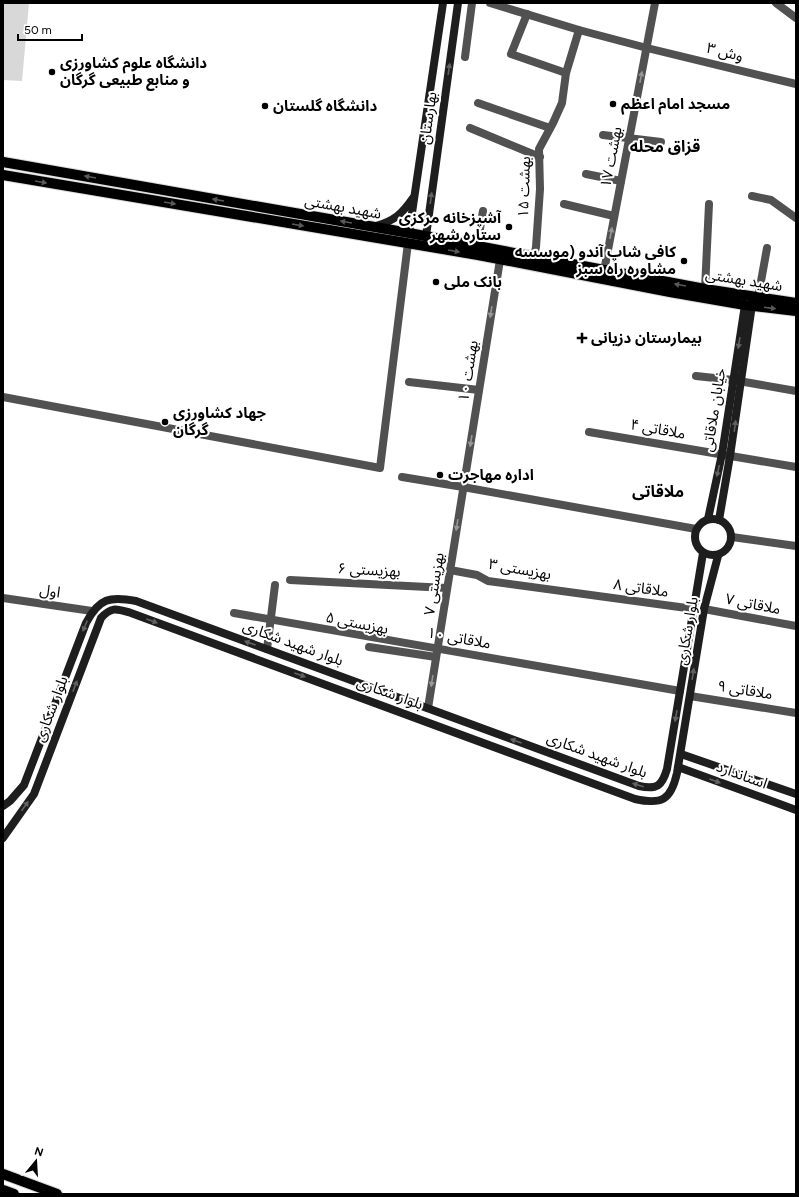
<svg xmlns="http://www.w3.org/2000/svg" width="799" height="1197" viewBox="0 0 799 1197" font-family="Figtree,'Noto Sans Arabic',sans-serif">
	<style>
		.green { fill: #d8d8d8 }
		.lines { fill: none; stroke-linecap: round; stroke-linejoin: round }
		.primary-casing { stroke: #dbdbdb; stroke-width: 12 }
		.minor { stroke: #515151; stroke-width: 8 }
		.secondary { stroke: #1e1e1e; stroke-width: 8 }
		.primary { stroke: #000; stroke-width: 10 }
		.oneway { fill: #626262 }
		.oneway2 { fill: #979797 }
		.oneway3 { fill: #595959 }
		.poi-dot { fill: #000; stroke: #fff; stroke-width: 1.5 }
		.labels { text-anchor: middle; stroke-width: 4; stroke-linejoin: round; paint-order: stroke }
		.street-label { font-size: 15px; fill: #000; stroke: #fff }
		.poi-label { font-size: 15px; font-weight: bold; fill: #000; stroke: #fff; text-anchor: start }
		.neighbourhood-label { font-size: 16px; font-weight: bold; fill: #000; stroke: #fff }
	</style>
	<rect width="100%" height="100%" fill="#fff"/>
	<polygon class="green" points="3,3 29,3 22,81 3,80"/>
	<g class="lines">
		<defs>
			<g id="primary">
				<polyline points="3,162 409,233 705,289 796,303"/>
				<polyline points="3,175 478,255 670,292 745,305 796,311"/>
				<polyline points="3,1174 57,1194"/>
				<polyline points="3,1190 14,1194"/>
			</g>
		</defs>
		<use href="#primary" class="primary-casing"/>
		<g class="minor">
			<polyline points="490,3 579,30 647,48 796,84"/>
			<polyline points="776,3 796,18"/>
			<polyline points="527,14 511,54 566,73"/>
			<polyline points="465,57 472,3"/>
			<polyline points="478,103 550,128"/>
			<polyline points="470,128 540,157"/>
			<polyline points="603,135 661,142"/>
			<polyline points="586,174 621,181"/>
			<polyline points="752,196 771,200 796,218"/>
			<polyline points="564,204 614,216"/>
			<polyline points="477,246 483,211"/>
			<polyline points="534,257 536,247 540,189 539,149 553,123 562,103 566,73 579,30"/>
			<polyline points="604,271 655,3"/>
			<polyline points="705,289 709,204"/>
			<polyline points="758,298 767,248"/>
			<polyline points="696,376 733,380 796,391"/>
			<polyline points="409,382 479,390"/>
			<polyline points="3,397 380,468 408,243"/>
			<polyline points="589,432 796,467"/>
			<polyline points="402,477 463,487 696,529"/>
			<polyline points="732,537 796,546"/>
			<polyline points="450,570 477,575 488,581 694,609"/>
			<polyline points="290,580 447,588"/>
			<polyline points="3,598 92,611"/>
			<polyline points="704,609 796,626"/>
			<polyline points="234,613 680,691"/>
			<polyline points="369,647 436,657"/>
			<polyline points="267,649 275,585"/>
			<polyline points="690,696 796,713"/>
			<polyline points="428,708 500,260"/>
		</g>
		<g class="secondary">
			<path d="M376 226C394 221 402 214 413 198"/>
			<polyline points="409,233 443,3"/>
			<polyline points="426,236 458,3"/>
			<circle cx="713" cy="537" r="18"/>
			<polyline points="708,519 722,454 745,305"/>
			<polyline points="719,520 730,456 752,305"/>
			<polyline points="681,754 796,794"/>
			<polyline points="678,767 796,810"/>
			<path d="M3 806 10 801 24 785 86 623C99 598 110 596 136 601L639 786C657 790 662 786 667 769L703 553"/>
			<path d="M3 838 34 794 101 618C112 606 117 609 131 613L635 799C662 805 671 800 677 773L704 609 718 556"/>
		</g>
		<use href="#primary" class="primary"/>
	</g>
	<defs><path id="oneway-solid" d="M-6-.8H1V-3.2L6.5 0L1 3.2V.8H-6Z"/></defs>
	<g class="oneway">
		<use href="#oneway-solid" transform="translate(449 69) rotate(-82)"/>
		<use href="#oneway-solid" transform="translate(431 198) rotate(-82)"/>
		<use href="#oneway-solid" transform="translate(739 343) rotate(99)"/>
		<use href="#oneway-solid" transform="translate(735 426) rotate(-82)"/>
		<use href="#oneway-solid" transform="translate(718 471) rotate(102)"/>
		<use href="#oneway-solid" transform="translate(152 621) rotate(20)"/>
		<use href="#oneway-solid" transform="translate(85 626) rotate(112)"/>
		<use href="#oneway-solid" transform="translate(250 643) rotate(-160)"/>
		<use href="#oneway-solid" transform="translate(693 674) rotate(-81)"/>
		<use href="#oneway-solid" transform="translate(300 675) rotate(20)"/>
		<use href="#oneway-solid" transform="translate(75 686) rotate(-69)"/>
		<use href="#oneway-solid" transform="translate(676 716) rotate(100)"/>
		<use href="#oneway-solid" transform="translate(516 741) rotate(-160)"/>
		<use href="#oneway-solid" transform="translate(715 781) rotate(20)"/>
		<use href="#oneway-solid" transform="translate(638 785) rotate(-163)"/>
		<use href="#oneway-solid" transform="translate(25 806) rotate(-55)"/>
	</g>
	<g class="oneway2">
		<use href="#oneway-solid" transform="translate(641 77) rotate(-79)"/>
		<use href="#oneway-solid" transform="translate(611 233) rotate(-79)"/>
		<use href="#oneway-solid" transform="translate(491 312) rotate(99)"/>
		<use href="#oneway-solid" transform="translate(471 441) rotate(99)"/>
		<use href="#oneway-solid" transform="translate(457 525) rotate(99)"/>
		<use href="#oneway-solid" transform="translate(432 681) rotate(99)"/>
	</g>
	<g class="oneway3">
		<use href="#oneway-solid" transform="translate(90 177) rotate(-170)"/>
		<use href="#oneway-solid" transform="translate(41 182) rotate(10)"/>
		<use href="#oneway-solid" transform="translate(218 200) rotate(-170)"/>
		<use href="#oneway-solid" transform="translate(170 203) rotate(10)"/>
		<use href="#oneway-solid" transform="translate(346 222) rotate(-170)"/>
		<use href="#oneway-solid" transform="translate(298 225) rotate(10)"/>
		<use href="#oneway-solid" transform="translate(454 251) rotate(10)"/>
		<use href="#oneway-solid" transform="translate(680 285) rotate(-170)"/>
		<use href="#oneway-solid" transform="translate(770 308) rotate(7)"/>
	</g>
	<g class="poi-dot">
		<circle cx="52" cy="72" r="4"/>
		<circle cx="613" cy="104" r="4"/>
		<circle cx="265" cy="106" r="4"/>
		<circle cx="509" cy="227" r="4"/>
		<circle cx="684" cy="261" r="4"/>
		<circle cx="436" cy="282" r="4"/>
		<path d="M580 332h4v4h4v4h-4v4h-4v-4h-4v-4h4z"/>
		<circle cx="165" cy="422" r="4"/>
		<circle cx="440" cy="475" r="4"/>
	</g>
	<g class="labels">
		<g class="street-label">
			<text transform="translate(725 52) rotate(14)" y="5">وش ۳</text>
			<text transform="translate(428 118) rotate(-82)" y="5">بهارستان</text>
			<text transform="translate(611 157) rotate(-79)" y="5">بهشت ۱۷</text>
			<text transform="translate(524 187) rotate(-88)" y="5">بهشت ۱۵</text>
			<text transform="translate(343 207) rotate(10)" y="5">شهید بهشتی</text>
			<text transform="translate(744 280) rotate(9)" y="5">شهید بهشتی</text>
			<text transform="translate(468 371) rotate(-81)" y="5">بهشت ۱۰</text>
			<text transform="translate(714 410) rotate(-81)" y="5">خیابان ملاقاتی</text>
			<text transform="translate(658 429) rotate(10)" y="5">ملاقاتی ۴</text>
			<text transform="translate(520 569) rotate(10)" y="5">۳ بهزیستی</text>
			<text transform="translate(369 570) rotate(3)" y="5">بهزیستی ۶</text>
			<text transform="translate(434 584) rotate(-81)" y="5">۷ بهزیستی</text>
			<text transform="translate(641 588) rotate(8)" y="5">ملاقاتی ۸</text>
			<text transform="translate(50 591) rotate(9)" y="5">اول</text>
			<text transform="translate(753 604) rotate(11)" y="5">۷ ملاقاتی</text>
			<text transform="translate(357 623) rotate(11)" y="5">۵ بهزیستی</text>
			<text transform="translate(687 631) rotate(-80)" y="5">بلوار شکاری</text>
			<text transform="translate(459 638) rotate(10)" y="5">۱۰ ملاقاتی</text>
			<text transform="translate(293 643) rotate(20)" y="5">بلوار شهید شکاری</text>
			<text transform="translate(745 690) rotate(9)" y="5">ملاقاتی ۹</text>
			<text transform="translate(390 693) rotate(20)" y="5">بلوار شکاری</text>
			<text transform="translate(51 709) rotate(-69)" y="5">بلوار شکاری</text>
			<text transform="translate(597 755) rotate(20)" y="5">بلوار شهید شکاری</text>
			<text transform="translate(742 775) rotate(20)" y="5">استاندارد</text>
		</g>
		<g class="poi-label">
			<text x="60" y="68">دانشگاه علوم کشاورزی<tspan x="60" dy="17">و منابع طبیعی گرگان</tspan></text>
			<text x="621" y="109">مسجد امام اعظم</text>
			<text x="273" y="111">دانشگاه گلستان</text>
			<text x="501" y="223" text-anchor="end">آشپزخانه مرکزی<tspan x="501" dy="17">ستاره شهر</tspan></text>
			<text x="676" y="257" text-anchor="end">کافی شاپ آندو (موسسه<tspan x="676" dy="17">مشاوره راه سبز</tspan></text>
			<text x="444" y="287">بانک ملی</text>
			<text x="591" y="343">بیمارستان دزیانی</text>
			<text x="173" y="418">جهاد کشاورزی<tspan x="173" dy="17">گرگان</tspan></text>
			<text x="448" y="480">اداره مهاجرت</text>
		</g>
		<g class="neighbourhood-label">
			<text x="665" y="152">قزاق محله</text>
			<text x="658" y="497">ملاقاتی</text>
		</g>
	</g>
	<rect width="799" height="1197" fill="none" stroke="#000000" stroke-width="8"/>
	<g transform="translate(36 1161) rotate(18)" stroke="#ffffff" stroke-width="3" paint-order="stroke">
	<path d="M0-3L7 15L0 10L-7 15Z" fill="#000000"/>
	<text y="-6" font-size="11" font-weight="bold" text-anchor="middle" fill="#000000">N</text>
	</g>
	<path d="M18 34v6h64v-6" fill="none" stroke="#000000" stroke-width="2"/>
	<text x="24" y="34" font-size="12" fill="#000000" stroke="#ffffff" stroke-width="3" paint-order="stroke">50 m</text>
</svg>
